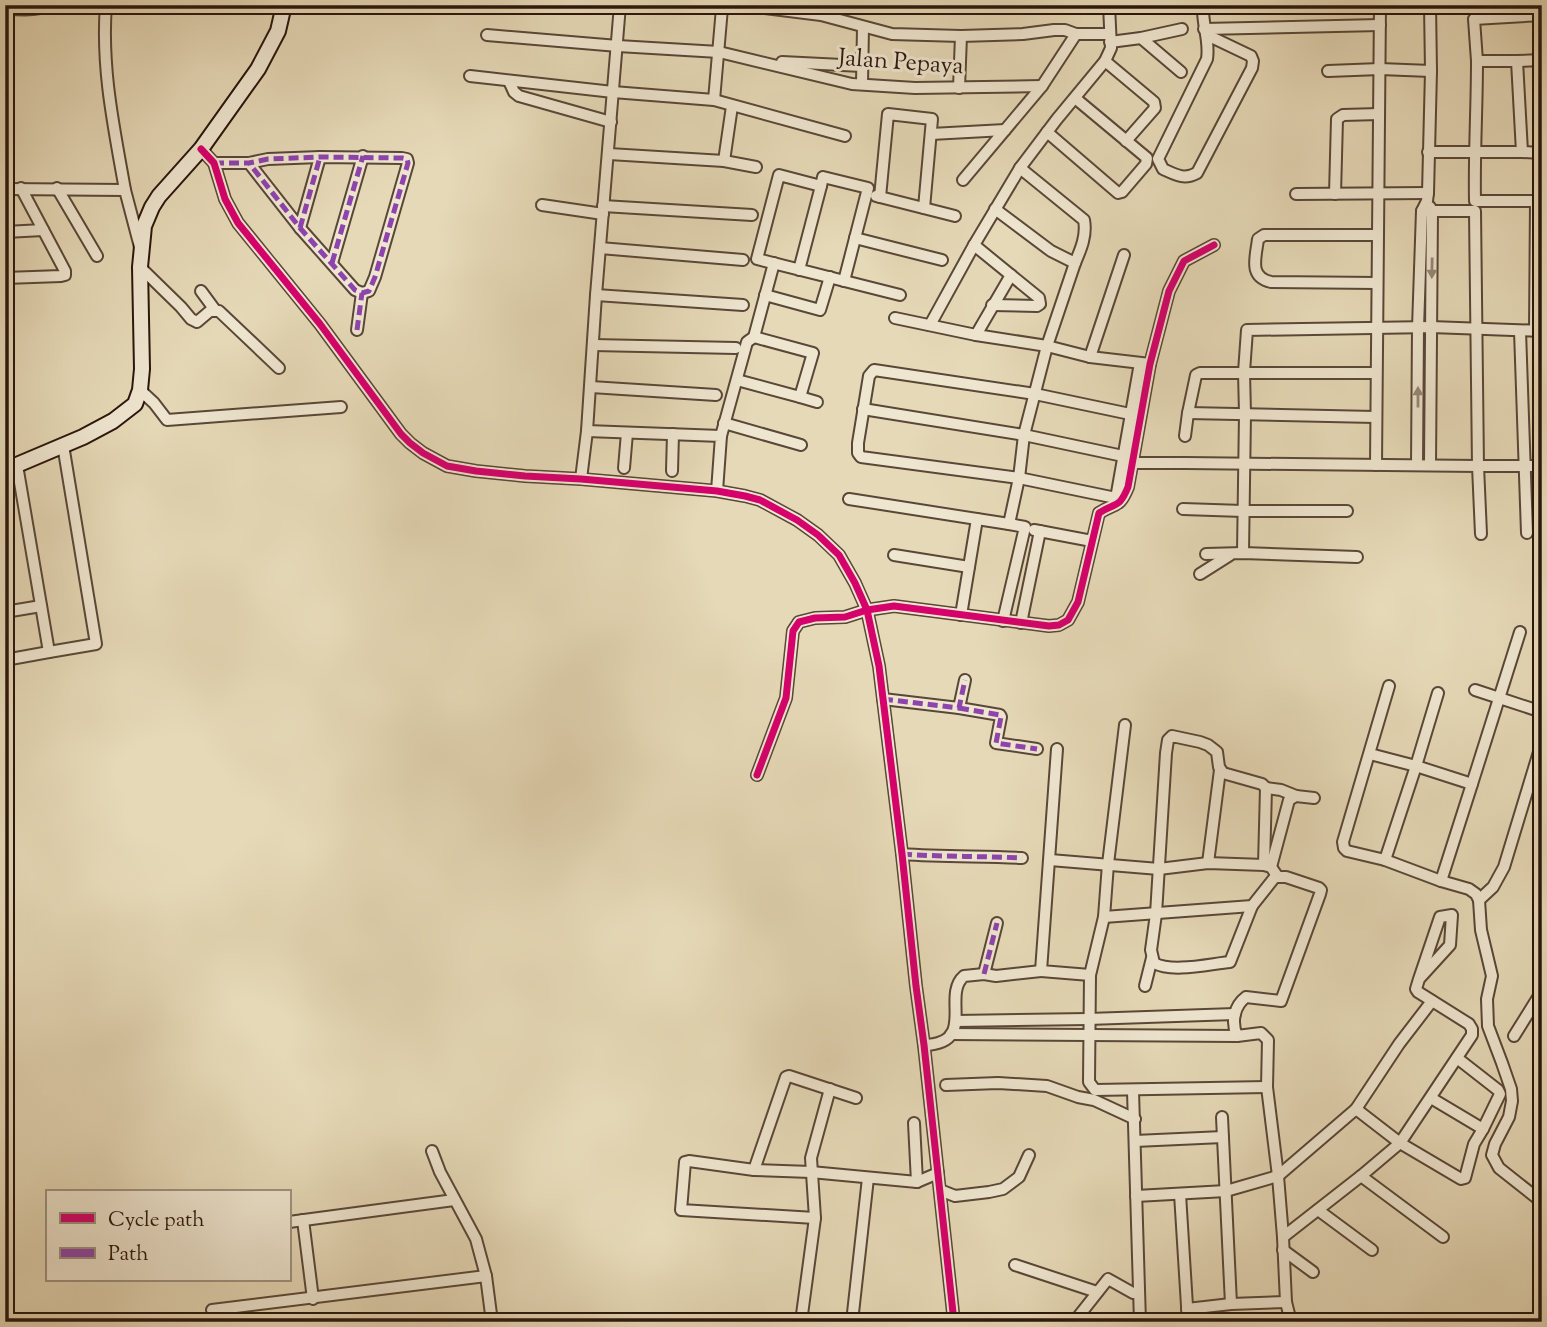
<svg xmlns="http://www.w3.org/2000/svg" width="1547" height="1327" viewBox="0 0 1547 1327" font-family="'Sorts Mill Goudy',serif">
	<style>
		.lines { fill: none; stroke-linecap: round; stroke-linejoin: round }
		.street-casing { stroke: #594738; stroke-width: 14 }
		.secondary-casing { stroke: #2a160d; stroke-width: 18 }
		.street { stroke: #efe6d0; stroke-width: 10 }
		.secondary { stroke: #efe6d0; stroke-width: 14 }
		.quiet { stroke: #8e44ad; stroke-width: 5; stroke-dasharray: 10 5; stroke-linecap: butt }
		.cycleway-casing { stroke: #efe6d0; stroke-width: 11 }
		.cycleway { stroke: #d6006c; stroke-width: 7 }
		.oneway { fill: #968878 }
		.labels { text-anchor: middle; stroke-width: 6; stroke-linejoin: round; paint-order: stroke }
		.street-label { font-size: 24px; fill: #2a160d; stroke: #efe6d0 }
	</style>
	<rect width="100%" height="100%" fill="#e6d9b7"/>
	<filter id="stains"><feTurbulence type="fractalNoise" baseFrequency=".00286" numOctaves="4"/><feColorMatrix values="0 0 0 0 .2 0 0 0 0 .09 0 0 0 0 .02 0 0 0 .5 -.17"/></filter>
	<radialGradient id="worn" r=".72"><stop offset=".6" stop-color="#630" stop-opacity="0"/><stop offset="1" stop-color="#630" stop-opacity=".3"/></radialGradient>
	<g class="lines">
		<defs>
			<g id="street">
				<path d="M106 5C101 68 114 128 125 190"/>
				<polyline points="680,5 722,8"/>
				<polyline points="739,5 821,15 892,34 961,36 1023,34 1054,30 1065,30 1076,34 1042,86 963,180"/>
				<path d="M1203 5C1202 26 1210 40 1207 59L1158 159 1163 169C1176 175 1184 180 1197 173L1252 68 1253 61 1251 56 1207 35"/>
				<path d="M5 8C20 10 38 11 51 5"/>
				<polyline points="1204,29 1380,25"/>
				<polyline points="1076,34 1110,34"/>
				<polyline points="487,35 618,46 719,52 852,84 915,88 1042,86"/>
				<polyline points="1141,38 1181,72"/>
				<polyline points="1110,42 1141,38 1182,29"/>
				<polyline points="1105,61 1154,102 1155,108 1126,141"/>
				<polyline points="1477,61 1474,19 1542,15"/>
				<polyline points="1517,61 1542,60"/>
				<polyline points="782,62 862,66"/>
				<polyline points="1328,71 1380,69 1431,71"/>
				<polyline points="470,76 613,92 714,100 722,8 726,5"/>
				<polyline points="509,81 514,92 519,96 611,122"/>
				<polyline points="862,84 863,27"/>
				<polyline points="959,88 961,36"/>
				<polyline points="714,100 845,136"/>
				<polyline points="1047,132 1118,193 1122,192 1146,164 1147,158 1075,98"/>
				<polyline points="931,134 1005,130"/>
				<polyline points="201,149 214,163 225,199 238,223 320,324 401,434 410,443 423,453 447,466 476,471 525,476 581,479 717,491 745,496 760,500 797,520 818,535 839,555 855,583 867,610 879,666 902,854 916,986 924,1045 954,1322"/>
				<path d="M1428 152H1522L1517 61H1477C1477 108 1474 154 1475 201H1536"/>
				<polyline points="1522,152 1542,153"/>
				<polyline points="609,154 724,161 756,167"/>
				<polyline points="724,161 732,106"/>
				<polyline points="214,163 249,163 268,159 320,157 402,158 407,159 408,163 375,277 369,291 362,293 355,290 300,228 249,163"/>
				<polyline points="821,186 823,177 868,188 844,281"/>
				<polyline points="57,188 97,256"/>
				<polyline points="5,189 125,190 140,247"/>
				<polyline points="1296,194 1428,193"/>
				<polyline points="1335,194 1337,119 1343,115 1379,114"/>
				<polyline points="876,196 955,216"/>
				<polyline points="880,197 888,114 932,119 924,208"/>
				<polyline points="542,205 603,214"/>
				<polyline points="603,206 752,215"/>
				<polyline points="1430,207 1432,211 1430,465"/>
				<path d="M995 209 1051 251 1075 263C1081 249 1087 235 1084 220L1020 168"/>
				<polyline points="1422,211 1475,211 1478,466 1542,466"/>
				<polyline points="300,228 320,157"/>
				<polyline points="5,232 43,230"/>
				<polyline points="855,238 942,260"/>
				<polyline points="974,245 1039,298 1040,304 1037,306 992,305"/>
				<polyline points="600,248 743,260"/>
				<polyline points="332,263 363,156"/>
				<polyline points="140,267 181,307 191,319 197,322 210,311 219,311 279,368"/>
				<path d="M799 270 821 186 779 175 757 259C805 271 852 283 900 295"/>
				<polyline points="5,278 61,276 65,275 65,271 21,188"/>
				<path d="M1377 283 1271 282C1248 277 1256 257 1258 239L1264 235H1377"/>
				<polyline points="201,291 215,310"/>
				<polyline points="596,295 743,305"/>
				<polyline points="765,295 820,310 830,277"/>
				<polyline points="895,318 976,335 1047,346 1090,357 1150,364"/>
				<polyline points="930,325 974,245 1020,168 1057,119 1105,61 1111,48 1109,5"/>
				<polyline points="357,330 362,293"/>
				<polyline points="1520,331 1527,533"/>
				<polyline points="1535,331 1536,201 1542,201"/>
				<polyline points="976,335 1011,275"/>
				<polyline points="593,345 736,348"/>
				<polyline points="1090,357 1124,255"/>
				<polyline points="737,380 800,397 813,353 754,337"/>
				<polyline points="591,387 716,395"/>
				<polyline points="140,390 154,403 167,420 341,407"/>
				<polyline points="800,397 817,402"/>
				<polyline points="863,409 1024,435 1123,456"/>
				<polyline points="1188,413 1375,417"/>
				<polyline points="724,423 801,445"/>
				<polyline points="587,431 721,436 717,491"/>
				<polyline points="721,436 747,342 754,337 774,263"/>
				<polyline points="1185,436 1188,413 1195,380 1196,375 1200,373 1376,373"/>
				<polyline points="1132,463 1186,463 1478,466 1481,534"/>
				<polyline points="1376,465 1380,5"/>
				<polyline points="1417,465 1418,328 1422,211 1427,201 1428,193 1431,71 1430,5"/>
				<polyline points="624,468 627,433"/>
				<polyline points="672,471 673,434"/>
				<polyline points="581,479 587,431 596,295 620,5"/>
				<polyline points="1116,498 1019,478 861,457 858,453 858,443 869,376 874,370 1035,394 1130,414"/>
				<polyline points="849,499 1009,524"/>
				<polyline points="1115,504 1140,363"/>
				<polyline points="1183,509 1243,511 1347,511"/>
				<polyline points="1034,530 1092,541"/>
				<polyline points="1243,553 1245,414 1244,372 1247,330 1431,327 1542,331"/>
				<polyline points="1206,554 1243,553 1357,557"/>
				<polyline points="894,555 969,567"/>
				<polyline points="1200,574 1230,555"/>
				<polyline points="5,612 41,606"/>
				<polyline points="961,615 977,519"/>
				<polyline points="1003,621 1025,527 1009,524 1019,478 1024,435 1047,346 1075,263"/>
				<polyline points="1021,623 1040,531"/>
				<polyline points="49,652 96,644 63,445"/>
				<polyline points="5,660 49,652 17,465"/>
				<polyline points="1389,686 1343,842 1344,848 1347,851 1385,860 1441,881 1469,889 1476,894 1479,900 1481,930 1492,976 1487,999 1488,1026 1502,1063 1511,1089 1512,1101 1509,1117 1495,1144 1492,1155 1499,1168 1542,1202"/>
				<polyline points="1475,690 1542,712"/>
				<polyline points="883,699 959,708 965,680"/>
				<polyline points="959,708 1000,715 1001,717 996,743 1037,749"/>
				<polyline points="1057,749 1041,971 1090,975 1089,1082 1095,1090 1267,1087"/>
				<polyline points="1370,754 1416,766 1472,784 1441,881"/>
				<path d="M757 775 786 698 793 631 799 622 815 618 845 617 867 610 894 606 1049 626 1059 625 1068 620 1078 602 1099 513C1116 502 1119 509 1128 487L1150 364 1169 291 1184 261 1214 245"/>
				<polyline points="1472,784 1520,632"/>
				<polyline points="1266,788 1281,790 1296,796"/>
				<path d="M902 854C942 857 982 856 1022 858"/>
				<polyline points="1050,860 1159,869 1208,863 1264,865 1271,867 1278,877"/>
				<polyline points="1385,860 1416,766 1438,693"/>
				<polyline points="1208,863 1220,770"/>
				<polyline points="1271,867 1289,800 1296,796 1314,798"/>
				<polyline points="1479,900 1493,887 1504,867 1542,742"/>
				<path d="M1252 906 1230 962C1209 964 1172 973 1154 963L1151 950 1156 914 1166 753 1168 740 1172 736 1200 742 1208 745 1217 752 1219 767 1223 773 1262 784 1266 788 1264 865"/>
				<path d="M1104 917 1252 906 1275 877H1286L1319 888 1321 890 1320 894 1281 1001 1246 997C1234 1006 1231 1022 1237 1036"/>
				<polyline points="984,974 997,923"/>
				<polyline points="1090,975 1104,917 1108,864 1125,725"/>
				<polyline points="1145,986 1152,958"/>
				<polyline points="956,1021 1088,1019 1235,1014"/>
				<polyline points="951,1034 1237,1036 1261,1033 1268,1040 1267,1087 1278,1176 1283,1237 1286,1302 1291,1322"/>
				<polyline points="1514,1036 1542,991"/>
				<path d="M924 1045C978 1043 941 996 964 976L984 974 996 976 1041 971"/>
				<polyline points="946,1085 998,1083 1047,1086 1078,1097 1094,1100 1135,1119"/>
				<polyline points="1133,1091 1140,1322"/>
				<polyline points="1431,1098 1483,1129 1500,1094 1498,1090 1457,1058"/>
				<polyline points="1356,1109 1400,1143 1461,1179 1465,1178 1474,1144 1483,1129"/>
				<polyline points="1222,1117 1231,1304"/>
				<polyline points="914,1123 917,1182"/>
				<polyline points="1135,1141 1223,1137"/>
				<polyline points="432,1151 440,1172 476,1239 486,1276 492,1322"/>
				<polyline points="754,1170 786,1077 789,1076 856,1098"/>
				<polyline points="1361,1176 1443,1237"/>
				<polyline points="940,1190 955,1196 989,1192 1003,1189 1019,1177 1029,1155"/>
				<polyline points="1180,1194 1188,1322"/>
				<polyline points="1136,1196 1226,1191 1278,1176 1356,1109 1399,1044 1432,1001"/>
				<polyline points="1318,1210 1372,1250"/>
				<polyline points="815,1218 681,1210 685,1162 689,1161 754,1170 811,1172 917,1182 938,1173"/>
				<polyline points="303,1220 313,1299"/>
				<polyline points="289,1222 454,1200"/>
				<polyline points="1283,1237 1361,1176 1400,1143 1472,1035 1472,1029 1469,1024 1418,992 1416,989 1419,979 1440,917 1452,915 1450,945 1419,979"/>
				<polyline points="1283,1250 1313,1272"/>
				<polyline points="1015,1265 1097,1292"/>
				<polyline points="1187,1309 1231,1304 1286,1302"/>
				<polyline points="212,1310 486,1276"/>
				<polyline points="801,1322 815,1218 811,1158 830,1089"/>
				<polyline points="852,1322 868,1178"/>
				<polyline points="902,1322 902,1320"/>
				<polyline points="1074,1322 1108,1279 1133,1293 1138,1293"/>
			</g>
			<polyline id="secondary" points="5,470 83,437 113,421 135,404 140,390 142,369 140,267 144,226 152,207 159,196 201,149 258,69 278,31 284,5"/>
		</defs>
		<use href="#street" class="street-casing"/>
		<use href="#secondary" class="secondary-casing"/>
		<use href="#street" class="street"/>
		<use href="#secondary" class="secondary"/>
		<g class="quiet">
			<polyline points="214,163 249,163 268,159 320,157 402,158 407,159 408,163 375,277 369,291 362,293 355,290 300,228 249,163"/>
			<polyline points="300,228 320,157"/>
			<polyline points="332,263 363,156"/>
			<polyline points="357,330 362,293"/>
			<polyline points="883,699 959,708 965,680"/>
			<polyline points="959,708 1000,715 1001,717 996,743 1037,749"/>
			<path d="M902 854C942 857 982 856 1022 858"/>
			<polyline points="984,974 997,923"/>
		</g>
		<defs>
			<g id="cycleway">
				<polyline points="201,149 214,163 225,199 238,223 320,324 401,434 410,443 423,453 447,466 476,471 525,476 581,479 717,491 745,496 760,500 797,520 818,535 839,555 855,583 867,610 879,666 902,854 916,986 924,1045 954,1322"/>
				<path d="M757 775 786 698 793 631 799 622 815 618 845 617 867 610 894 606 1049 626 1059 625 1068 620 1078 602 1099 513C1116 502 1119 509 1128 487L1150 364 1169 291 1184 261 1214 245"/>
			</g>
		</defs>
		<use href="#cycleway" class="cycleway-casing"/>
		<use href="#cycleway" class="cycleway"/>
	</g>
	<defs><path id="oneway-solid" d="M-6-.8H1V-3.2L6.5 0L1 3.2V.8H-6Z" transform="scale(1.75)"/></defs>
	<g class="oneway">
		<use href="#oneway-solid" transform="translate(1432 268) rotate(91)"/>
		<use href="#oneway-solid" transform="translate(1418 397) rotate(-90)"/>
	</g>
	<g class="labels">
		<g class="street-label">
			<text transform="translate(901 61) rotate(4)" y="8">Jalan Pepaya</text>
		</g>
	</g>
	<rect width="1547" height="1327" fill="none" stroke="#e6d9b7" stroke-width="28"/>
	<rect x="7" y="7" width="1533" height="1313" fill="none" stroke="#2a160d" stroke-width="3.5"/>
	<rect x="14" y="14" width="1519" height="1299" fill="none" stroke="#2a160d" stroke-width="2"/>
	<rect x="46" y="1190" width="245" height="91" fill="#efe6d0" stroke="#a09382" stroke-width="2"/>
	<rect x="60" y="1213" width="35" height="10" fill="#d6006c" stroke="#a09382" stroke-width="2"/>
	<text x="108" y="1226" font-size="21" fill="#2a160d">Cycle path</text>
	<rect x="60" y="1248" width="35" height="10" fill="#8e44ad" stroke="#a09382" stroke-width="2"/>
	<text x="108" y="1260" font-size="21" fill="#2a160d">Path</text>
	<rect width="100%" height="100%" filter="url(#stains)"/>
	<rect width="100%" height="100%" fill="url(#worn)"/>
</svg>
